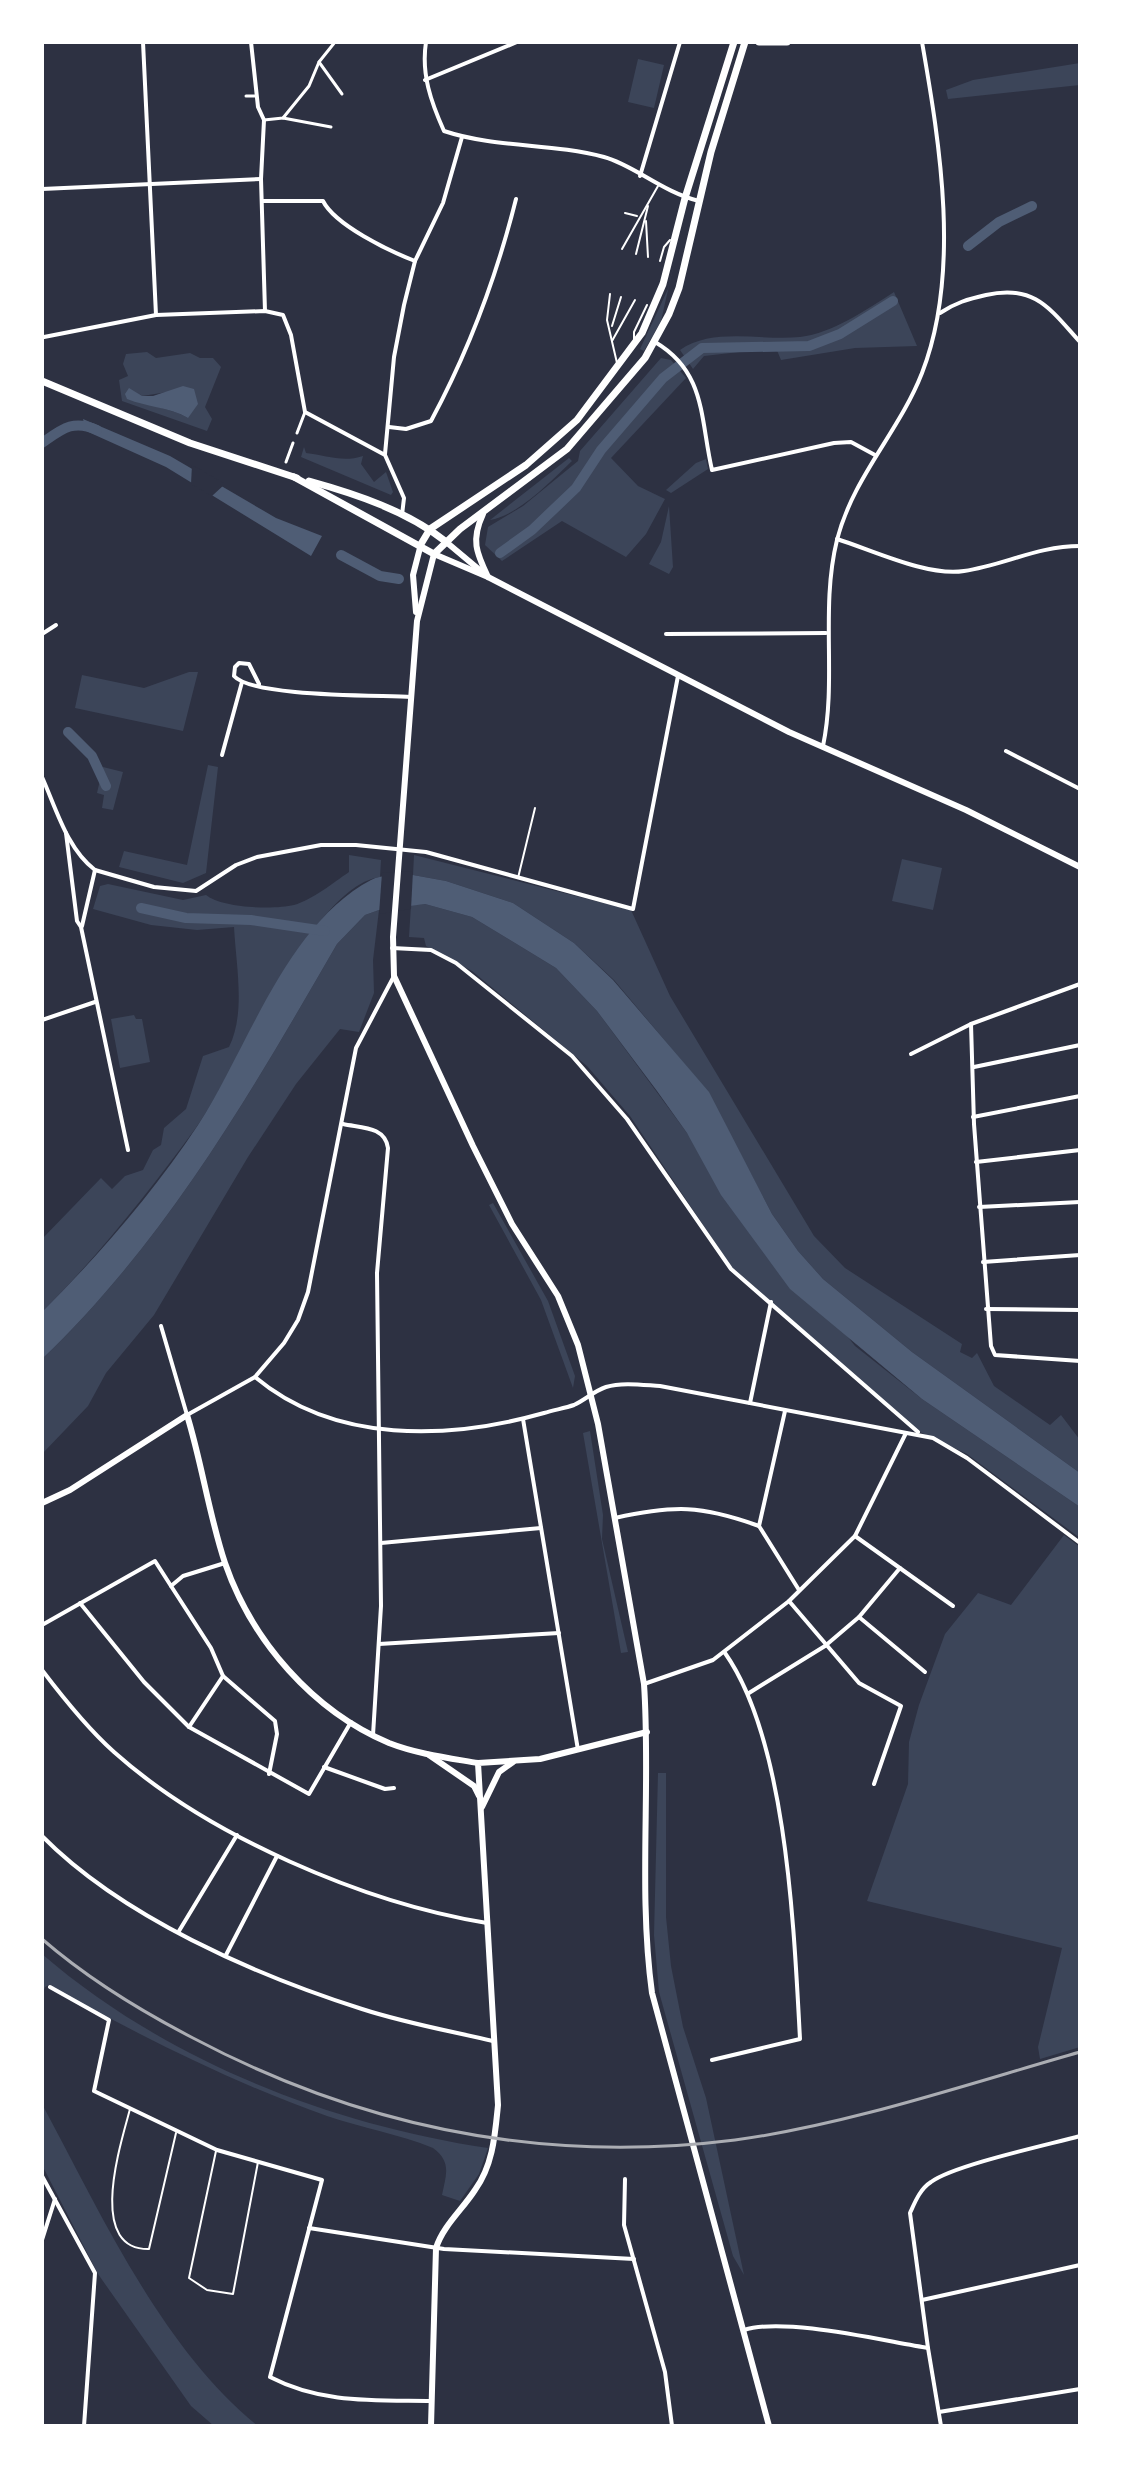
<svg xmlns="http://www.w3.org/2000/svg" width="1122" height="2468" viewBox="0 0 1122 2468" font-family="Overpass,sans-serif">
	<style>
		.green { fill: #3c4559; fill-rule: evenodd }
		.water { fill: #4f5d75 }
		.pier { fill: #2d3142 }
		.lines { fill: none; stroke-linecap: round; stroke-linejoin: round }
		.canal { stroke: #4f5d75; stroke-width: 10 }
		.service { stroke: #fff; stroke-width: 2 }
		.pedestrian { stroke: #fff; stroke-width: 3 }
		.minor { stroke: #fff; stroke-width: 4 }
		.tertiary { stroke: #fff; stroke-width: 6 }
		.secondary { stroke: #fff; stroke-width: 6 }
		.primary { stroke: #fff; stroke-width: 7 }
		.rail { stroke: #abadb3; stroke-width: 3 }
	</style>
	<rect width="100%" height="100%" fill="#2d3142"/>
	<g class="green">
		<polygon points="638,59 664,65 654,108 628,102"/>
		<polygon points="1080,63 1080,85 948,99 946,90 973,80"/>
		<polygon points="682,228 661,321 644,351 640,349 668,289"/>
		<path d="M894 292 917 346 855 348 781 360 776 348 704 356 693 369 680 350C713 327 761 341 800 337 833 333 866 310 894 292Z"/>
		<path d="M147 352 156 358 190 353 200 358H213L221 367 205 407 212 419 207 431 122 401 119 380 128 376 123 364 126 354ZM137 391 142 396 174 391 188 418C165 405 157 413 137 391Z"/>
		<polygon points="661,358 671,360 686,378 611,458 638,486 665,499 646,534 626,557 562,521 502,561 485,545 488,527 523,506 578,461 580,451"/>
		<path d="M304 447 306 453C326 455 342 463 363 456L361 464 374 482 386 472 393 492 391 495 301 457Z"/>
		<path d="M569 458 572 461C551 481 519 515 490 520Z"/>
		<polygon points="706,459 708,469 671,493 666,490 696,463"/>
		<polygon points="669,506 673,567 669,574 649,564 661,542"/>
		<polygon points="189,672 198,672 183,731 75,708 82,675 144,688"/>
		<polygon points="208,765 218,767 206,873 183,883 119,867 124,851 187,865"/>
		<polygon points="103,767 123,772 113,810 102,808 104,795 97,793"/>
		<path d="M349 855 381 860 380 877C311 886 235 1075 195 1129 148 1193 98 1256 42 1312V1239L101 1178 112 1189 125 1176 143 1170 153 1150 161 1145 164 1128 186 1109 203 1056 229 1047C246 1013 236 965 234 927L197 930 151 925 93 909 100 886 108 884 183 900 206 895C222 908 273 910 294 905 312 900 333 883 349 872Z"/>
		<polygon points="414,855 631,910 670,996 814,1236 845,1268 962,1344 960,1352 972,1358 977,1353 994,1386 1050,1425 1061,1415 1080,1440 1080,1473 912,1352 823,1279 798,1251 772,1214 708,1092 614,980 574,943 513,903 446,881 413,875"/>
		<polygon points="902,859 942,868 933,910 892,901"/>
		<polygon points="425,904 472,917 556,968 597,1011 687,1133 855,1346 922,1399 1080,1507 1080,1538 967,1454 920,1432 732,1268 630,1116 587,1066 472,971 426,946 424,938 409,937 411,905"/>
		<path d="M379 910 373 960 374 993 359 1032 340 1029 296 1084 248 1157 154 1315 106 1373 88 1406 42 1454V1359C166 1241 252 1091 337 944L365 915Z"/>
		<polygon points="134,1015 136,1019 142,1019 150,1062 120,1068 111,1019"/>
		<polygon points="493,1203 548,1301 575,1376 573,1388 541,1300 489,1205"/>
		<polygon points="590,1431 603,1515 602,1539 628,1652 621,1653 583,1433"/>
		<polygon points="1064,1535 1080,1547 1080,2047 1040,2059 1038,2047 1062,1948 867,1901 908,1784 909,1742 919,1705 945,1634 978,1593 1011,1605"/>
		<polygon points="658,1773 666,1773 666,1917 671,1966 683,2027 706,2098 744,2275 733,2256 659,1992 654,1935"/>
		<path d="M42 1954C165 2060 328 2124 488 2148L479 2174 460 2201 442 2195C446 2175 452 2162 433 2148 399 2134 362 2128 327 2116 231 2082 138 2035 49 1985L45 1987 42 1997Z"/>
		<path d="M42 2104C99 2210 162 2349 258 2426H214L191 2406 98 2274 42 2165Z"/>
	</g>
	<g class="water">
		<path d="M183 386 194 389 198 404 188 418C169 407 147 407 127 399L125 394 129 388 142 396H153Z"/>
		<polygon points="83,419 170,456 276,518 322,536 311,556 166,467 86,431"/>
		<path d="M413 875 446 881 513 903 574 943 613 980 709 1092 772 1214 798 1251 823 1279 912 1352 1080 1473V1507L922 1399 790 1289 721 1195 687 1133 657 1091 597 1011 556 968 472 917 425 904 379 910 365 915 337 944C252 1091 166 1241 42 1359V1312C98 1256 154 1192 198 1125 248 1048 286 925 371 880 382 874 400 876 413 875Z"/>
	</g>
	<g class="pier">
		<polygon points="192,465 203,471 225,484 212,496 191,484"/>
		<polygon points="413,871 411,909 379,914 382,873"/>
	</g>
	<g class="lines">
		<g class="canal">
			<polyline points="968,246 999,222 1032,206"/>
			<path d="M42 443C62 429 73 419 97 430"/>
			<polyline points="500,553 532,530 576,488 601,450 663,378 702,348 809,346 840,334 893,301"/>
			<polyline points="341,555 380,576 399,579"/>
			<polyline points="68,732 92,756 106,786"/>
			<polyline points="141,908 186,918 251,920 325,931"/>
		</g>
		<g class="service">
			<polyline points="625,213 637,216"/>
			<polyline points="646,221 648,257"/>
			<polyline points="622,249 658,186"/>
			<polyline points="636,254 648,206"/>
			<polyline points="660,261 664,247 670,240"/>
			<polyline points="610,294 607,320 617,363"/>
			<polyline points="612,326 621,297"/>
			<polyline points="634,340 634,332 647,305"/>
			<polyline points="612,341 635,300"/>
			<polyline points="518,878 535,808"/>
			<path d="M130 2109C121 2143 86 2250 149 2249L176 2133"/>
			<polyline points="216,2151 189,2278 207,2290 233,2294 258,2162"/>
		</g>
		<g class="pedestrian">
			<polyline points="319,62 342,94"/>
			<polyline points="246,96 256,96"/>
			<polyline points="283,118 331,127"/>
			<polyline points="264,120 283,118 309,86 319,62 335,42"/>
			<polyline points="297,433 305,412"/>
			<polyline points="286,462 293,443"/>
		</g>
		<g class="minor">
			<polyline points="143,42 156,315"/>
			<polyline points="251,42 258,107 264,120 261,179 265,311"/>
			<path d="M426 42C421 74 431 102 444 131 495 148 552 143 604 157 634 165 662 192 699 201"/>
			<polyline points="425,80 517,42"/>
			<polyline points="640,176 680,42"/>
			<polyline points="42,189 261,179"/>
			<path d="M262 201H323C335 225 389 251 415 261"/>
			<path d="M940 313C955 303 968 299 986 295 1035 284 1050 309 1080 342"/>
			<polyline points="42,325 42,354"/>
			<polyline points="44,337 156,315 265,311 283,315 291,335 305,412 385,455 404,498 402,515"/>
			<path d="M655 342C706 372 700 418 712 470L834 443 851 442 875 455"/>
			<path d="M389 427 406 429 431 421C468 352 497 275 516 199"/>
			<polyline points="385,454 394,357 404,305 415,261 443,203 462,137"/>
			<path d="M837 539C872 550 928 577 964 571 1004 565 1038 546 1080 546"/>
			<polyline points="42,634 56,625"/>
			<polyline points="666,634 826,633"/>
			<path d="M259 684 249 664 239 663 235 667 234 676C252 697 378 695 411 697"/>
			<path d="M823 746C837 679 820 609 837 540 853 477 899 432 922 373 961 273 940 145 922 42"/>
			<polyline points="1006,751 1080,789"/>
			<polyline points="222,755 242,682"/>
			<path d="M42 777C56 808 67 849 95 870L154 887 196 891 236 865 257 857 321 845H356L426 852 633 909 678 676"/>
			<polyline points="66,833 77,921 81,927 128,1150"/>
			<polyline points="82,926 95,870"/>
			<polyline points="392,948 431,950 456,963 572,1056 627,1119 731,1269 918,1432"/>
			<polyline points="1080,984 971,1024 974,1124 991,1346 995,1355 1080,1361"/>
			<polyline points="42,1020 95,1002"/>
			<polyline points="911,1054 971,1024"/>
			<polyline points="974,1067 1080,1045"/>
			<polyline points="973,1117 1080,1096"/>
			<path d="M343 1124C361 1128 385 1126 388 1148L377 1273 381 1606 373 1735"/>
			<polyline points="976,1162 1080,1150"/>
			<polyline points="979,1207 1080,1202"/>
			<polyline points="983,1262 1080,1255"/>
			<polyline points="986,1309 1080,1310"/>
			<polyline points="161,1326 187,1415 255,1377 284,1343 298,1320 308,1292 356,1048 394,976"/>
			<path d="M255 1377C335 1444 448 1440 544 1413 554 1410 565 1408 574 1405 585 1400 594 1391 606 1387 622 1382 643 1385 660 1386L933 1438 967 1458 1080 1543"/>
			<polyline points="750,1403 771,1302"/>
			<polyline points="785,1411 759,1526 799,1590"/>
			<polyline points="523,1419 578,1750"/>
			<path d="M615 1518C674 1505 701 1505 759 1526"/>
			<polyline points="855,1536 953,1606"/>
			<polyline points="381,1543 541,1528"/>
			<polyline points="171,1586 211,1648 223,1676 275,1721 277,1734 269,1774"/>
			<polyline points="789,1601 859,1683 901,1706 874,1784"/>
			<polyline points="80,1603 144,1682 189,1727 309,1794 351,1722"/>
			<polyline points="859,1617 925,1672"/>
			<polyline points="42,1625 155,1561 171,1586 183,1576 225,1563"/>
			<polyline points="379,1644 559,1633"/>
			<path d="M42 1670C64 1699 87 1728 114 1752 208 1836 364 1903 487 1923"/>
			<polyline points="644,1684 713,1660 789,1601 855,1536 906,1433"/>
			<polyline points="749,1693 825,1646 859,1617 900,1568"/>
			<polyline points="189,1727 223,1676"/>
			<polyline points="324,1767 385,1789 394,1788"/>
			<path d="M42 1836C122 1917 255 1975 362 2009 405 2023 450 2031 493 2041"/>
			<polyline points="179,1931 237,1835"/>
			<polyline points="226,1955 277,1856"/>
			<path d="M50 1987 109 2020 94 2091 217 2150 322 2180 270 2377C322 2404 374 2400 432 2401"/>
			<path d="M712 2060 800 2039C794 1930 787 1741 725 1653"/>
			<polyline points="42,2176 95,2273 84,2426"/>
			<polyline points="625,2179 624,2225 665,2372 672,2426"/>
			<polyline points="309,2228 444,2249 634,2259"/>
			<polyline points="42,2240 55,2199"/>
			<polyline points="922,2300 1080,2265"/>
			<path d="M744 2330C785 2317 883 2341 928 2348L941 2426"/>
			<path d="M928 2348 910 2213C915 2202 920 2189 931 2182 954 2165 1047 2145 1080 2136"/>
			<polyline points="939,2412 1080,2389"/>
		</g>
		<g class="tertiary">
			<path d="M483 514C471 540 476 552 488 577"/>
			<polyline points="445,541 482,572"/>
			<polyline points="434,554 488,577 789,732 966,810 1080,867"/>
			<path d="M42 1503 70 1490 187 1415C202 1464 209 1515 225 1563 252 1641 313 1711 389 1743 417 1754 449 1758 478 1763"/>
		</g>
		<g class="secondary">
			<path d="M434 554 417 621 393 937 394 976 473 1146 512 1224 558 1296 578 1345 598 1424 644 1684C651 1786 638 1891 652 1993L769 2426"/>
			<polyline points="416,612 413,575 421,544"/>
			<polyline points="429,1755 474,1786 479,1796"/>
			<polyline points="482,1807 499,1772 513,1762"/>
			<path d="M431 2426 436 2248C443 2226 462 2210 475 2190 493 2165 495 2135 498 2105L478 1763 540 1759 647 1732"/>
		</g>
		<g class="primary">
			<polyline points="759,42 787,42"/>
			<polyline points="42,381 190,443 297,478"/>
			<polyline points="294,477 434,554 460,529 567,449 645,358 669,314 679,288 711,152 745,42"/>
			<path d="M309 481C356 494 407 511 445 541"/>
			<polyline points="421,544 430,529 526,465 577,420 642,333 663,284 685,198 734,42"/>
		</g>
		<path class="rail" d="M42 1939C88 1979 139 2010 193 2038 363 2128 544 2164 735 2140 847 2125 971 2083 1080 2052"/>
	</g>
	<rect width="1122" height="2468" fill="none" stroke="#ffffff" stroke-width="88"/>
</svg>
